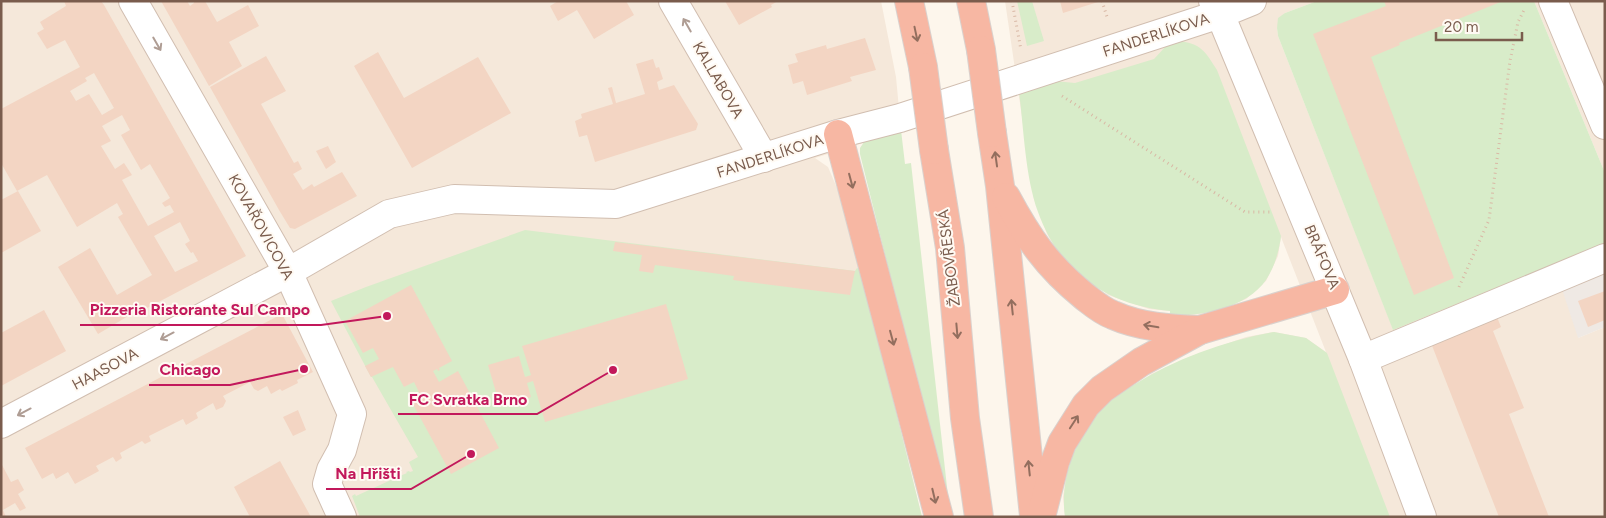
<svg xmlns="http://www.w3.org/2000/svg" width="1606" height="518" viewBox="0 0 1606 518" font-family="Figtree,sans-serif">
	<style>
		.residential { fill: #f5e8da }
		.industrial { fill: #efe9e4 }
		.green { fill: #d8ecc9 }
		.building { fill: #f3d5c3; fill-rule: evenodd }
		.lines { fill: none; stroke-linecap: round; stroke-linejoin: round }
		.minor-casing { stroke: #d1beb0; stroke-width: 30 }
		.highway-casing { stroke: #dad1cd; stroke-width: 30 }
		.path { stroke: #d9b8a5; stroke-width: 3; stroke-dasharray: 1 4; stroke-linecap: butt }
		.minor { stroke: #fff; stroke-width: 28 }
		.highway { stroke: #f7b7a3; stroke-width: 28 }
		.highway-bridge-casing { stroke: #dad1cd; stroke-width: 30; stroke-linecap: butt }
		.highway-bridge { stroke: #f7b7a3; stroke-width: 28 }
		.oneway { stroke: #af9d94 }
		.oneway2 { stroke: #936e5e }
		.labels { text-anchor: middle; stroke-width: 4; stroke-linejoin: round; paint-order: stroke }
		.street-label { font-size: 15px; fill: #7a5c4d; stroke: #fffaf3 }
		.leader { fill: none; stroke: #c2185b; stroke-width: 2 }
		.callout-dot { fill: #c2185b; stroke: #fffaf3; stroke-width: 2 }
		.callout-label { font-size: 16px; text-anchor: middle; font-weight: bold; fill: #c2185b; stroke: #fffaf3; stroke-width: 4; stroke-linejoin: round; paint-order: stroke }
	</style>
	<rect width="100%" height="100%" fill="#fdf6ec"/>
	<g class="residential">
		<polygon points="1,1 881,1 896,77 901,130 866,139 863,143 815,158 828,167 852,223 861,270 922,517 1,517"/>
		<polygon points="1005,1 1317,1 1285,13 1277,28 1278,36 1393,329 1605,243 1605,270 1578,338 1605,327 1605,517 1065,517 1063,497 1067,471 1151,374 1189,357 1246,337 1274,332 1306,338 1326,352 1281,237 1278,256 1266,281 1246,299 1227,307 1201,314 1170,316 1170,311 1149,309 1108,295 1055,248 1047,234 1034,199"/>
		<polygon points="1534,1 1605,1 1605,173"/>
	</g>
	<polygon class="industrial" points="1605,270 1605,327 1578,338 1561,286"/>
	<g class="green">
		<polygon points="1017,1 1032,1 1044,41 1027,46"/>
		<polygon points="1317,1 1534,1 1605,173 1605,243 1393,330 1278,36 1277,28 1278,18 1285,13"/>
		<path d="M1177 41C1201 43 1205 51 1217 70L1281 236C1279 251 1275 266 1266 280 1247 308 1201 316 1170 316V311C1107 305 1060 273 1038 212 1025 176 1024 130 1019 92L1054 81 1075 83 1154 59 1167 45Z"/>
		<polygon points="901,130 905,164 911,163 948,496 897,303 860,154 860,148 866,139"/>
		<polygon points="525,230 855,271 857,268 861,270 922,517 360,517 352,496 355,494 356,496 391,480 391,479 394,477 395,478 407,473 406,472 409,471 410,472 413,471 409,462 418,457 372,377 371,377 331,301 366,287"/>
		<path d="M1274 332 1306 338 1327 353 1390 517H1065C1059 475 1079 429 1110 400 1116 394 1125 390 1132 386 1175 359 1225 341 1274 332Z"/>
	</g>
	<g class="building">
		<path d="M64 1H101L104 5 246 256 130 317V315L98 334 58 267 90 248 117 295 152 275 118 217 123 214 117 203 77 227 47 175 17 191 1 163V109L80 67 65 40 47 49 37 33 44 29 40 22 66 6ZM94 73 114 108 102 115 89 94 76 101 70 91 87 81 85 78ZM122 115 130 130 121 135 141 170 150 164 170 198 162 203 165 207 170 205 174 212 148 226 122 180 132 175 124 163 115 169 101 146 111 141 102 126ZM180 222 190 241 185 244 191 253 193 252 198 261 175 272 154 236Z"/>
		<polygon points="161,1 187,1 190,6 194,3 194,1 205,1 217,22 248,5 259,26 229,42 242,66 209,86"/>
		<polygon points="558,1 626,1 634,15 594,39 577,10 558,21 550,6"/>
		<polygon points="725,1 778,1 771,5 772,7 739,25"/>
		<polygon points="1060,1 1098,1 1098,2 1063,13"/>
		<polygon points="1384,1 1503,1 1399,43 1400,45 1371,57 1454,278 1414,295 1313,34 1386,6"/>
		<polygon points="865,38 876,70 850,77 852,81 807,95 803,81 793,84 788,65 798,62 795,54 826,45 827,49"/>
		<polygon points="378,52 404,98 478,57 511,113 412,168 354,66"/>
		<polygon points="266,56 286,91 261,104 294,163 298,161 302,169 293,174 303,190 312,184 314,187 342,172 357,196 295,229 290,228 279,210 210,87"/>
		<polygon points="653,59 656,68 659,67 663,79 657,82 659,90 674,85 698,124 696,130 595,162 587,135 579,137 575,121 582,118 581,114 613,104 608,88 612,87 616,103 645,94 636,64"/>
		<polygon points="328,146 336,162 326,169 316,151"/>
		<polygon points="18,191 41,231 1,253 1,200"/>
		<polygon points="615,242 855,271 850,295 733,280 734,276 655,265 653,273 639,271 642,255 613,251"/>
		<polygon points="411,285 452,361 439,368 440,370 438,371 437,369 433,371 439,382 458,371 499,448 451,474 409,397 419,392 414,382 404,387 393,367 371,377 365,366 379,359 373,348 363,353 345,321"/>
		<polygon points="1605,291 1605,320 1588,327 1578,301"/>
		<polygon points="666,304 688,379 545,422 533,381 527,383 531,397 500,406 488,365 519,356 525,377 531,375 522,346"/>
		<polygon points="44,310 66,351 1,386 1,333"/>
		<polygon points="282,314 313,372 297,380 298,383 282,391 280,389 271,394 267,386 258,391 254,389 250,382 223,396 226,401 223,407 216,410 213,403 196,413 198,418 186,425 183,419 149,436 151,441 145,444 142,441 120,453 122,458 116,462 113,457 96,466 99,471 75,484 68,472 56,479 53,473 42,479 25,448"/>
		<polygon points="1497,317 1501,327 1493,331 1524,408 1509,414 1549,517 1499,517 1431,343"/>
		<polygon points="298,410 306,430 293,436 283,417"/>
		<polygon points="280,461 311,517 250,517 234,487"/>
		<polygon points="1,463 11,482 18,479 24,490 18,494 26,508 20,511 15,503 3,510 6,517 1,517"/>
	</g>
	<g class="lines">
		<defs>
			<g id="minor">
				<polyline points="133,1 288,272 352,414 342,450 331,470 327,484 342,517"/>
				<polyline points="673,1 764,158"/>
				<polyline points="1213,1 1220,14 1363,359 1422,517"/>
				<polyline points="1553,1 1605,125"/>
				<polyline points="1363,359 1605,258"/>
				<polyline points="1,424 288,272 389,214 454,199 616,204 838,134 900,118 1220,14 1252,1"/>
			</g>
			<g id="highway">
				<polyline points="909,1 923,67"/>
				<polyline points="971,1 981,50"/>
				<polyline points="992,133 1000,186 1034,516"/>
				<polyline points="838,134 939,517"/>
				<polyline points="934,150 950,248 965,418 979,517"/>
				<path d="M1006 197C1028 238 1047 266 1084 296 1093 303 1102 311 1113 315 1140 327 1170 329 1200 330"/>
				<polyline points="1041,517 1055,462 1062,443 1086,405 1102,389 1141,362 1200,330 1335,290"/>
			</g>
		</defs>
		<use href="#minor" class="minor-casing"/>
		<use href="#highway" class="highway-casing"/>
		<g class="path">
			<polyline points="1012,1 1021,50"/>
			<polyline points="1102,1 1108,20"/>
			<polyline points="1062,96 1245,212 1272,212"/>
			<polyline points="1459,287 1489,220 1510,61 1518,22 1525,8"/>
		</g>
		<use href="#minor" class="minor"/>
		<use href="#highway" class="highway"/>
		<defs>
			<g id="highway-bridge">
				<polyline points="981,50 992,133"/>
				<polyline points="923,67 934,150"/>
			</g>
		</defs>
		<use href="#highway-bridge" class="highway-bridge-casing"/>
		<use href="#highway-bridge" class="highway-bridge"/>
	</g>
	<defs><path id="oneway-shaft" d="M-6 0H5M1.5-3L5.5 0L1.5 3" fill="none" stroke-width="1.6" stroke-linecap="round" stroke-linejoin="round" transform="scale(1.25)"/></defs>
	<g class="oneway">
		<use href="#oneway-shaft" transform="translate(687 25) rotate(-120)"/>
		<use href="#oneway-shaft" transform="translate(157 44) rotate(60)"/>
		<use href="#oneway-shaft" transform="translate(167 336) rotate(152)"/>
		<use href="#oneway-shaft" transform="translate(24 412) rotate(152)"/>
	</g>
	<g class="oneway2">
		<use href="#oneway-shaft" transform="translate(916 34) rotate(78)"/>
		<use href="#oneway-shaft" transform="translate(996 159) rotate(-98)"/>
		<use href="#oneway-shaft" transform="translate(851 181) rotate(75)"/>
		<use href="#oneway-shaft" transform="translate(1012 307) rotate(-96)"/>
		<use href="#oneway-shaft" transform="translate(1151 326) rotate(-170)"/>
		<use href="#oneway-shaft" transform="translate(957 331) rotate(85)"/>
		<use href="#oneway-shaft" transform="translate(892 338) rotate(75)"/>
		<use href="#oneway-shaft" transform="translate(1074 422) rotate(-57)"/>
		<use href="#oneway-shaft" transform="translate(1029 468) rotate(-96)"/>
		<use href="#oneway-shaft" transform="translate(934 496) rotate(77)"/>
	</g>
	<g class="labels">
		<g class="street-label">
			<text transform="translate(1156 35) rotate(-18)" y="5">FANDERLÍKOVA</text>
			<text transform="translate(718 80) rotate(60)" y="5">KALLABOVA</text>
			<text transform="translate(770 156) rotate(-18)" y="5">FANDERLÍKOVA</text>
			<text transform="translate(261 227) rotate(61)" y="5">KOVAŘOVICOVA</text>
			<text transform="translate(1322 257) rotate(67)" y="5">BRÁFOVA</text>
			<text transform="translate(949 258) rotate(-97)" y="5">ŽABOVŘESKÁ</text>
			<text transform="translate(105 369) rotate(-28)" y="5">HAASOVA</text>
		</g>
	</g>
	<path class="leader" d="M387 316L321 325H80M304 369L230 385H149M613 370L537 414H398M471 454L411 489H326"/>
	<g class="callout-dot">
		<circle cx="387" cy="316" r="5"/>
		<circle cx="304" cy="369" r="5"/>
		<circle cx="613" cy="370" r="5"/>
		<circle cx="471" cy="454" r="5"/>
	</g>
	<g class="callout-label">
		<text x="200" y="315">Pizzeria Ristorante Sul Campo</text>
		<text x="190" y="375">Chicago</text>
		<text x="468" y="405">FC Svratka Brno</text>
		<text x="368" y="479">Na Hřišti</text>
	</g>
	<rect width="1606" height="518" fill="none" stroke="#7a5c4d" stroke-width="5"/>
	<path d="M1436 32v8h86v-8" fill="none" stroke="#7a5c4d" stroke-width="2.5"/>
	<text x="1444" y="32" font-size="15" fill="#7a5c4d" stroke="#fffaf3" stroke-width="4" paint-order="stroke">20 m</text>
</svg>
